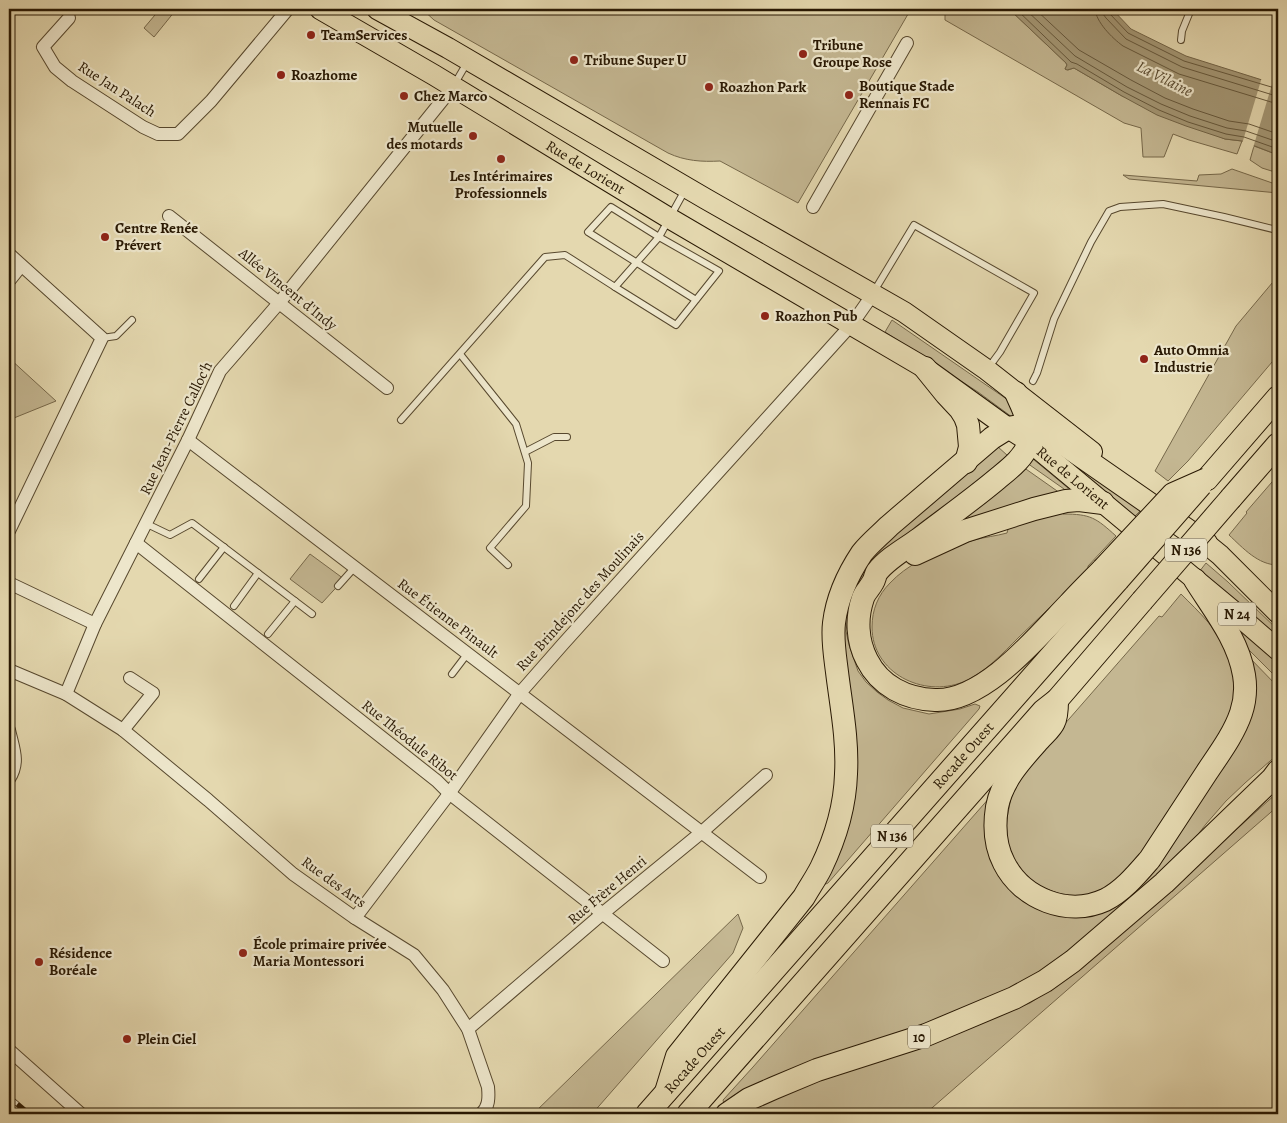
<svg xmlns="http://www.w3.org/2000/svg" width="1287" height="1123" viewBox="0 0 1287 1123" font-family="Alegreya,serif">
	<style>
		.green { fill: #c4b792; stroke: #76684a }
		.water { fill: #a49775; stroke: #726447 }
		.pier { fill: #e4d8af }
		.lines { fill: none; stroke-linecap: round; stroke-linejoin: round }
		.shore { stroke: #66583c; stroke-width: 1 }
		.lane-casing { stroke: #57482e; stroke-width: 8 }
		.street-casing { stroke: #57482e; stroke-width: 14 }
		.primary-casing { stroke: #281803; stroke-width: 22 }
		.highway-casing { stroke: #281803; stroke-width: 24 }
		.lane { stroke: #ede6cb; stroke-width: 6 }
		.street { stroke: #ede6cb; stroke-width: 12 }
		.primary { stroke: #e4d8af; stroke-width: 20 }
		.highway { stroke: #e4d8af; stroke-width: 22 }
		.rail-casing { stroke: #281803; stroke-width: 5.5 }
		.rail { stroke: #ede6cb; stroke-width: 4; stroke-dasharray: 11; stroke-linecap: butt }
		.highway-bridge-casing { stroke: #281803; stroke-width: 24; stroke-linecap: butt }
		.highway-bridge { stroke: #e4d8af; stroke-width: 22 }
		.poi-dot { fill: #8f2418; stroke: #ede6cb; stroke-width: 2 }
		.labels { text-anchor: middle; stroke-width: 4.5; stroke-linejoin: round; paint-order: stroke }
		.shield { fill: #ede6cb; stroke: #63563f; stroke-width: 1 }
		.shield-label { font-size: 14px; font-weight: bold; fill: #281803 }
		.poi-label { font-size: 15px; font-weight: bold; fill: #281803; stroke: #ede6cb; text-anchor: start }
		.street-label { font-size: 15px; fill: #281803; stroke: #ede6cb }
		.water-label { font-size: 16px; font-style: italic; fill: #5a4b31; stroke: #ede6cb }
	</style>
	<rect width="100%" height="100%" fill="#e4d8af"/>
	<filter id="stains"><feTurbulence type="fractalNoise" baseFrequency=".004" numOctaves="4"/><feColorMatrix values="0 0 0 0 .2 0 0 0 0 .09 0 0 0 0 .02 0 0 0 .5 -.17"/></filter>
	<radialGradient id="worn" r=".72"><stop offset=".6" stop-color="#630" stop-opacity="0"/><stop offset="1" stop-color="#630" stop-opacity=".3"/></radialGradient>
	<g class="green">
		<polygon points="160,9 172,9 175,11 154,37 144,28"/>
		<path d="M422 9H911L798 203 720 161C702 162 685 161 668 153L434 20Z"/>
		<polygon points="945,9 1009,9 1066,63 1067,65 1065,69 1068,70 1074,68 1122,96 1225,139 1242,141 1237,154 1189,140 1173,134 1164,157 1143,157 1141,128 1124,123 945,20"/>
		<polygon points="1254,146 1278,155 1278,173 1262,168 1250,160"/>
		<polygon points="1232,169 1278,185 1278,193 1129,179 1123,175 1197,181 1199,175 1221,174"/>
		<polygon points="1278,276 1278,355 1188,461 1168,481 1155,471 1236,326"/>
		<polygon points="892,320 1008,400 1016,416 1012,417 978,392 885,332"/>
		<polygon points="9,358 56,401 9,420"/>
		<polygon points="997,446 1008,456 850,603 846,631 849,645 858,671 866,682 877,692 888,700 903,708 929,714 960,709 975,704 980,706 979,709 828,883 821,886 834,856 841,636 847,599 877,550"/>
		<polygon points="1056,452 1142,509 1133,518"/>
		<polygon points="1033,459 1068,488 1069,491 1066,492 1064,489 1027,463"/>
		<polygon points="1023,467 1060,493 960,521"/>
		<path d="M1278 475V534L1276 541 1278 565C1258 565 1243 548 1229 535L1247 513 1246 512Z"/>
		<path d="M1063 511V514C1091 514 1096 518 1116 536L1088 566V571C1065 593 1042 615 1019 637 1003 653 985 673 963 682 923 698 872 673 872 627 872 610 878 595 890 583 907 565 929 555 952 547 959 545 967 542 974 540 985 537 996 536 1007 533L1009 525Z"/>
		<polygon points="310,554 344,579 322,603 290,579"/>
		<polygon points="1206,563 1228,582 1278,630 1278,638 1199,572"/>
		<path d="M1181 594C1199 612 1220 631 1228 656 1234 670 1235 686 1239 701L1162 828 1148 848 1115 883 1092 894 1078 896 1055 893 1034 883 1018 867 1008 845 1006 823 1012 793 1028 766 1159 616 1162 617Z"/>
		<polygon points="1231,621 1278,663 1278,679 1247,648"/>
		<polygon points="1246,654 1278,687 1278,754 1245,783 1226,801 1206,824 1179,859 1073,953 1008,992 724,1104 723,1100 724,1099 753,1067 991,796 1002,873 1102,909 1236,739"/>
		<polygon points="1278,792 1278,806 925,1114 744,1114 783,1093 895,1056 1030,1003 1063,981 1139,917"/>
		<polygon points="738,914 743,928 733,953 592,1114 533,1114"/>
	</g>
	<polygon class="water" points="1009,9 1112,9 1131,29 1186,56 1278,85 1278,155 1242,141 1225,139 1186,126 1157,115 1122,96 1074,68 1067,70 1065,69 1067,65 1066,63"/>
	<polygon class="pier" points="1262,77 1273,81 1253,148 1242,144"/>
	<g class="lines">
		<g class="shore">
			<polyline points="1016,9 1071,62 1077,64 1124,92 1159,110 1188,122 1226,134 1244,137 1278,149"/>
			<polyline points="1025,9 1075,56 1127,87 1161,104 1190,116 1227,128 1246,131 1278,142"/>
			<polyline points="1035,9 1079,50 1131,80 1165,98 1193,109 1229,121 1249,124 1278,134"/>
			<path d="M1095 9C1096 22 1112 38 1123 46L1179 74 1271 102 1278 103"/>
			<polyline points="1103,9 1103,14 1106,18 1126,39 1182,67 1273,95 1278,96"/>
			<polyline points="1109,9 1110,14 1128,33 1184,61 1278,89"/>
		</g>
		<defs>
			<g id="lane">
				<polyline points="1181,40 1182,31 1191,9"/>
				<polyline points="454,85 468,61"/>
				<polyline points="615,287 676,325 719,271 659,237 611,207 588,232 696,300"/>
				<polyline points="873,293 914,225 1034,293 1000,352 989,367"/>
				<polyline points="102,338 116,336 132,320"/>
				<polyline points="460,354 516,424 528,463 526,506 490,548 508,565"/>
				<polyline points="1033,381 1037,373 1054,319 1091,242 1109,211 1120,207 1163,204 1224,217 1277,230"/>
				<polyline points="401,420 545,257 565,255 615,287 659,237 685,190"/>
				<polyline points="525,452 554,437 567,437"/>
				<polyline points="147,524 170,535 192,523 312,614"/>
				<polyline points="199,579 224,547"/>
				<polyline points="338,586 355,567"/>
				<polyline points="234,606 258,573"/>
				<polyline points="268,634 295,601"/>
				<polyline points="452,674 468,653"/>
			</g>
			<g id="street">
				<polyline points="69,18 43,47 55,67 72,81 143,127 158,134 178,134 211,101 288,9"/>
				<polyline points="813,207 907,43"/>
				<polyline points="169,216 387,388"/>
				<polyline points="9,254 102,338 9,531"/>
				<polyline points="9,281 21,266"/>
				<polyline points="188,440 760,877"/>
				<polyline points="136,543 437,781 449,793 663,961"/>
				<polyline points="9,583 95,624"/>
				<path d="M9 670 66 694 123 730 208 800 293 874 355 918 414 955 443 990 468 1029 488 1087C489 1098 489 1107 481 1114"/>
				<polyline points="66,694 95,624 188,440 220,371 279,303 453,87"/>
				<path d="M9 730C13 748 20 762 9 779"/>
				<polyline points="123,730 153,693 130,678"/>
				<polyline points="355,918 446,798 520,693 563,644 852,324 873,294"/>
				<polyline points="468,1029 602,914 702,832 766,775"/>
				<polyline points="9,1050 81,1114"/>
			</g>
			<g id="primary">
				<path id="s1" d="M320 9 434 75 669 218 925 368 1008 428 1030 442 1233 611 1278 650"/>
				<polyline points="377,9 448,48 706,199 904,312 987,370 1092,452"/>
				<polyline points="1193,533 1220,555 1278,613"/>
			</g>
			<g id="highway">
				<polyline points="925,368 946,394 960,409 965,417 968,425 970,447 966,462"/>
				<path d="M1016 393C1022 406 1034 429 1029 443 1023 459 1009 469 997 479 972 500 945 519 919 539 905 549 888 558 877 572 875 575 875 579 873 582 870 588 865 592 863 598 856 618 857 641 867 660 880 686 906 699 935 700 984 702 1037 637 1069 604 1080 592 1092 580 1103 569"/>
				<polyline points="1207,479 1278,397"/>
				<polyline points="1231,498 1278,444"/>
				<polyline points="915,554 965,531 1034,509 1066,501 1079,500 1103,503"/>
				<path d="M1057 700C1057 706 1057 717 1054 722 1051 729 1044 734 1039 740 1022 759 1002 780 997 807 994 826 995 846 1004 863 1022 899 1068 917 1105 900 1123 891 1137 874 1150 859 1169 830 1188 801 1207 772 1219 754 1234 734 1241 713 1245 701 1246 687 1244 675 1238 639 1213 609 1195 580"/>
				<path d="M666 1092 677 1056 804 897C809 888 816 878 821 868 835 839 845 807 846 774 848 740 841 705 837 672 835 656 832 639 834 623 837 598 848 574 862 553 870 543 880 535 889 526L992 438 1008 428 1019 426 1030 428 1065 445 1206 543"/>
				<path id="s2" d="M647 1114 1118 580"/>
				<polyline points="688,1114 1043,711 1057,700 1142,601"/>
				<polyline points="727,1114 749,1099 774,1088 817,1070 926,1035 1014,998 1045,981 1073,961 1164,883 1272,779 1278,771"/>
			</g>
		</defs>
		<use href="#lane" class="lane-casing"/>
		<use href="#street" class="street-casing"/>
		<use href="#primary" class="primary-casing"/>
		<use href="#highway" class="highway-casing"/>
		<use href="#lane" class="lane"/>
		<use href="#street" class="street"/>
		<use href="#primary" class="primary"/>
		<use href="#highway" class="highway"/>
		<defs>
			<g id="rail">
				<polyline points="9,1097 29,1114"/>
				<polyline points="9,1109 15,1114"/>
			</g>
		</defs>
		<use href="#rail" class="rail-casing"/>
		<use href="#rail" class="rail"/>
		<defs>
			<g id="highway-bridge">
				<polyline points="1103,569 1173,494 1207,479"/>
				<polyline points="1118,580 1201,485"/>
				<polyline points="1142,601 1231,498"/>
			</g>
		</defs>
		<use href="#highway-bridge" class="highway-bridge-casing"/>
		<use href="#highway-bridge" class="highway-bridge"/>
	</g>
	<g class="poi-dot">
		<circle cx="311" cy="35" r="5"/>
		<circle cx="803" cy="54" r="5"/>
		<circle cx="574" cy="60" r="5"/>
		<circle cx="281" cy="75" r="5"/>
		<circle cx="709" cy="87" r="5"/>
		<circle cx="849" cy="95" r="5"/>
		<circle cx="404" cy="96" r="5"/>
		<circle cx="473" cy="136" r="5"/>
		<circle cx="501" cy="159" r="5"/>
		<circle cx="105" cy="237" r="5"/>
		<circle cx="765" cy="316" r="5"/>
		<circle cx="1144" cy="359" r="5"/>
		<circle cx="243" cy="953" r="5"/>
		<circle cx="39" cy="962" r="5"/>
		<circle cx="127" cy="1039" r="5"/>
	</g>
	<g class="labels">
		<g class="shield">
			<rect x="1165" y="538.5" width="42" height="23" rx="4"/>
			<rect x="1218" y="602.5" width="38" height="23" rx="4"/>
			<rect x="871" y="824.5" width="42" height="23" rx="4"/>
			<rect x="908" y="1025.5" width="22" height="23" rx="4"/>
		</g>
		<g class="shield-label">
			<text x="1186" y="555">N 136</text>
			<text x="1237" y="619">N 24</text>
			<text x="892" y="841">N 136</text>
			<text x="919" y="1042">10</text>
		</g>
		<g class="poi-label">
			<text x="321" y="40">TeamServices</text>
			<text x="813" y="50">Tribune<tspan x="813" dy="17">Groupe Rose</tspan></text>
			<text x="584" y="65">Tribune Super U</text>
			<text x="291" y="80">Roazhome</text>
			<text x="859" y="91">Boutique Stade<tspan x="859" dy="17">Rennais FC</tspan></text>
			<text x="719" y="92">Roazhon Park</text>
			<text x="414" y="101">Chez Marco</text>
			<text x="463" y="132" text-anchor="end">Mutuelle<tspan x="463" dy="17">des motards</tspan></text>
			<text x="501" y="181" text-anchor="middle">Les Intérimaires<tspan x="501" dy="17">Professionnels</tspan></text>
			<text x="115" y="233">Centre Renée<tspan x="115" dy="17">Prévert</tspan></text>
			<text x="775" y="321">Roazhon Pub</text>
			<text x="1154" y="355">Auto Omnia<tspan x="1154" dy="17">Industrie</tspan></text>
			<text x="253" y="949">École primaire privée<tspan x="253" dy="17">Maria Montessori</tspan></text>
			<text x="49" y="958">Résidence<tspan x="49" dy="17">Boréale</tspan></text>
			<text x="137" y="1044">Plein Ciel</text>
		</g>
		<g class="street-label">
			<text transform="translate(117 89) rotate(33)" y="5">Rue Jan Palach</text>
			<text dy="5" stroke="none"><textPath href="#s1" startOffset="309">Rue de Lorient</textPath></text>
			<text transform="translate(288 289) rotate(39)" y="5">Allée Vincent d'Indy</text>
			<text transform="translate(176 428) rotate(-64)" y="5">Rue Jean-Pierre Calloc'h</text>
			<text dy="5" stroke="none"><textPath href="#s1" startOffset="888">Rue de Lorient</textPath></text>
			<text transform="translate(580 601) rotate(-48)" y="5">Rue Brindejonc des Moulinais</text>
			<text transform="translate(448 618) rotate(37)" y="5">Rue Étienne Pinault</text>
			<text transform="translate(410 740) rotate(39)" y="5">Rue Théodule Ribot</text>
			<text dy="5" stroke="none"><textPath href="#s2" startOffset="478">Rocade Ouest</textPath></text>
			<text transform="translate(334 882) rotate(36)" y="5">Rue des Arts</text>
			<text transform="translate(607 890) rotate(-40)" y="5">Rue Frère Henri</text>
			<text dy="5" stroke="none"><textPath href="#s2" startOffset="72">Rocade Ouest</textPath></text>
		</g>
		<g class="water-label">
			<text transform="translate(1165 78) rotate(27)" y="6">La Vilaine</text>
		</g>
	</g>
	<rect width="1287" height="1123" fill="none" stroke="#e4d8af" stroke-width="30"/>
	<rect x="10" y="10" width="1267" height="1103" fill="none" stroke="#281803" stroke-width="2.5"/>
	<rect x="15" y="15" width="1257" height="1093" fill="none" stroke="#281803"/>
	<rect width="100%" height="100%" filter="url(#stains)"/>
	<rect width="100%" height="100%" fill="url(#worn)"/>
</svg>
